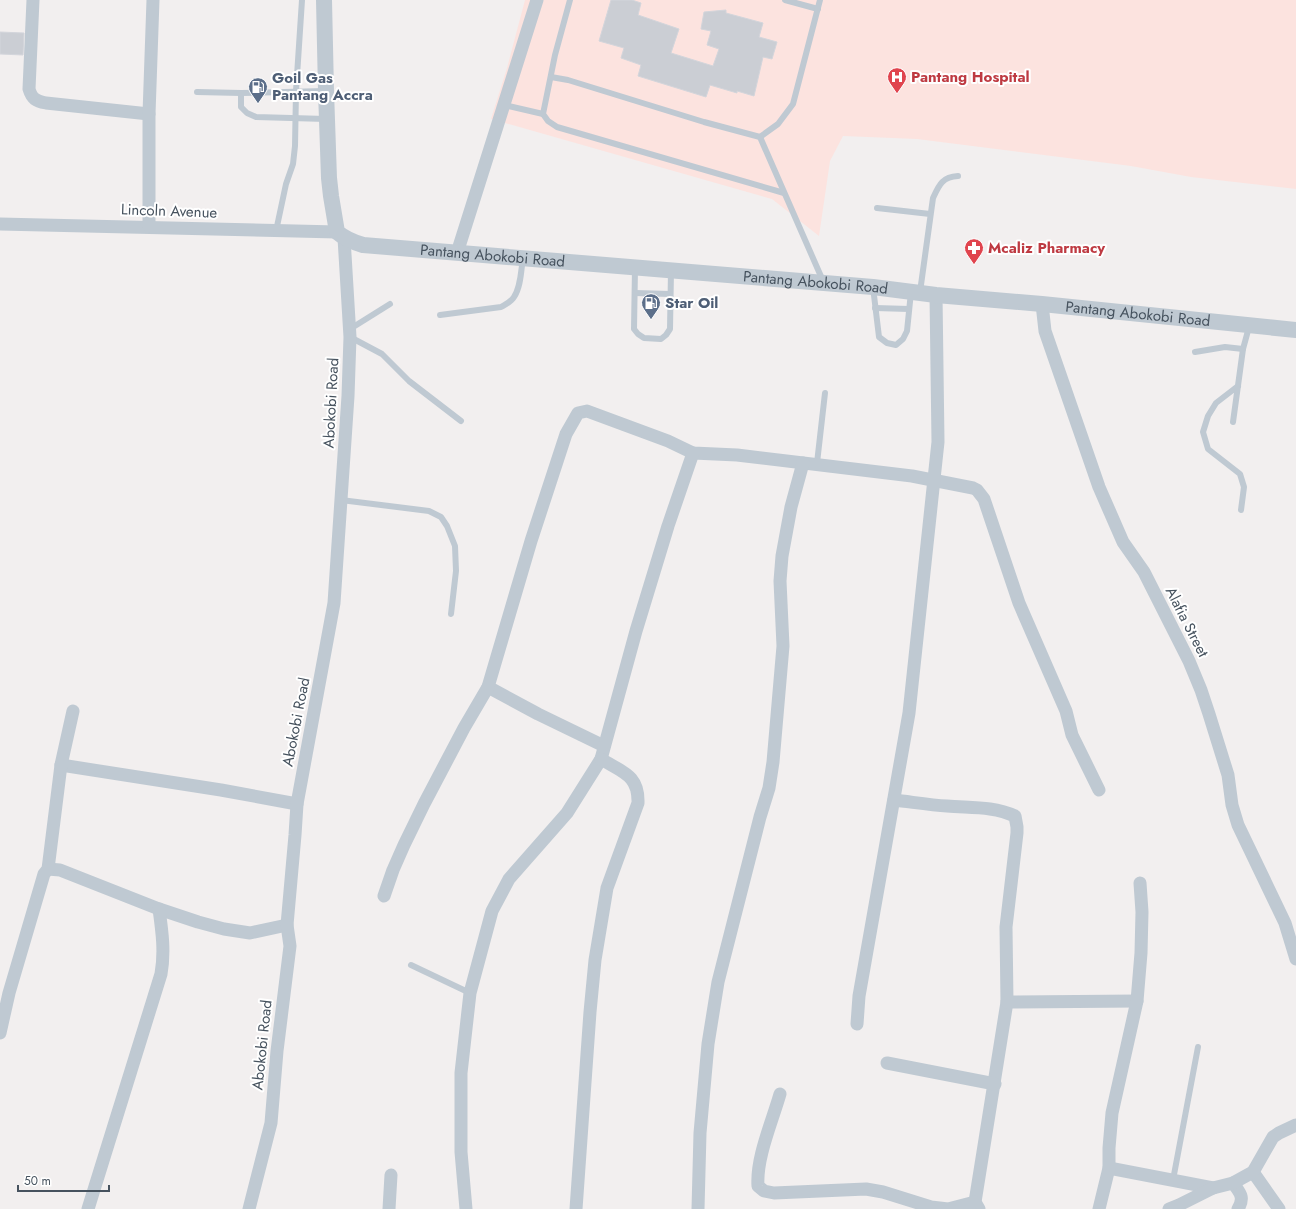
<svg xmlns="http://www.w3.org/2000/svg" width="1296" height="1209" viewBox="0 0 1296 1209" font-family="Jost,sans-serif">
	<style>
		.medical { fill: #fce3df }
		.building { fill: #cbced4; stroke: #d3d5db }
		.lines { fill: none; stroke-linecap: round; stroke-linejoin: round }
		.service { stroke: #bfc9d2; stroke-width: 6 }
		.minor { stroke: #bfc9d2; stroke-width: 13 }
		.tertiary { stroke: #bfc9d2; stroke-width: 16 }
		.labels { text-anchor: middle; stroke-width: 4; stroke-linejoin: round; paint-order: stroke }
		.health-label { font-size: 15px; font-weight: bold; fill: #be3a42; stroke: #fff; text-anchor: start }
		.service-label { font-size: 15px; font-weight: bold; fill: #4e5e75; stroke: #fff; text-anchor: start }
		.street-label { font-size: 15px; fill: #46525e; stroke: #fff }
	</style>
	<rect width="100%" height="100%" fill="#f2efef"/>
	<polygon class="medical" points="525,0 1296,0 1296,189 1191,177 1131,166 917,139 843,136 830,161 819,236 772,199 491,119 507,68"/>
	<g class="building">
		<polygon points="611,0 632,0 641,3 638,15 679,29 671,53 713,66 719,49 707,45 711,31 701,29 704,12 726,10 726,13 763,23 759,37 777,42 772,59 763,57 754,96 737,91 737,93 710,85 706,97 638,76 641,65 621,58 624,48 599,41"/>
		<polygon points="0,32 24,33 23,55 0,54"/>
	</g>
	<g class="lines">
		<g class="service">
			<polyline points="570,0 555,55 543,114 548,121 557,127 784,193"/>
			<polyline points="785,0 818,9"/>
			<polyline points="551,77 568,80 704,122 760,137"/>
			<polyline points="197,92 241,93 325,91"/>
			<polyline points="241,93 241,107 247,113 256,117 326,119"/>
			<polyline points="504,105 543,114"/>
			<polyline points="760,137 823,281"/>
			<polyline points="760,137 778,124 793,104 820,0"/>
			<polyline points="877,208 930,214"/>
			<polyline points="276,231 286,184 293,164 295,146 296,91 302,0"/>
			<polyline points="635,268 634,329 638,334 644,338 661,339 666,335 670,329 671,271"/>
			<polyline points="873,287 879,337 887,343 896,345 903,339 907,331 911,292"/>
			<path d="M920 292 933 198C939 185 942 177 958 176"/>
			<polyline points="635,293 670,294"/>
			<polyline points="875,308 909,309"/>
			<path d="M440 315 501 307C506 304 511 302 514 297 521 287 521 270 523 258"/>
			<polyline points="350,329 390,304"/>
			<polyline points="350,337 382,354 409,381 461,421"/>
			<polyline points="1195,352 1225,347 1243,349"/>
			<polyline points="1238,386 1216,403 1208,416 1203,432 1208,449 1240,474 1244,487 1241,510"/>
			<polyline points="1233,422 1243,349 1249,327"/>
			<polyline points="817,463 825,393"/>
			<polyline points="341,500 429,511 441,517 447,526 455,546 456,571 451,614"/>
			<polyline points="411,965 470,993"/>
			<polyline points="1173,1180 1198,1047"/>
		</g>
		<g class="minor">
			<path d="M33 0 29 89C32 99 36 101 46 103L149 114"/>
			<polyline points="0,224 337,232"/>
			<polyline points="149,226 149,114 153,0"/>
			<polyline points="457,253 537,0"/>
			<polyline points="1042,304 1045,331 1099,487 1123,542 1144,572 1189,661 1201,690 1209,714 1228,775 1232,805 1238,825 1285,923 1296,959"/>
			<polyline points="488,687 538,714 604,746"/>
			<polyline points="61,765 221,790 297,804"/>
			<path d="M894 800C912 802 930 805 947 806 971 808 993 806 1015 816L1017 827V833L1006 927 1007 1002 975 1202 979 1209"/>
			<polyline points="48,869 60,870 159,909 198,922 224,929 250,933 287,925"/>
			<polyline points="384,896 393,870 404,845 424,804 464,728 488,687 531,541 566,434 578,413 587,411 668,441 693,453 737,455 912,476 973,488 977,490 984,499 1019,603 1066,711 1072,735 1099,790"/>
			<polyline points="1007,1002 1137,1001"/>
			<polyline points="857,1024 859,996 909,713 934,479 938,442 936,295"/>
			<polyline points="0,1033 9,993 44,874 48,869 61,765 73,711"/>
			<polyline points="887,1063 995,1084"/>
			<path d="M780 1094C772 1122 756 1158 758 1186L764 1191 774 1193 866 1189 883 1192 931 1207 948 1209 975 1202"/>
			<polyline points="1109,1168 1213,1188"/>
			<polyline points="1253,1172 1279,1209"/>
			<path d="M1233 1183C1240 1193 1245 1197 1238 1209"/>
			<path d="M88 1209 161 974C165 952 162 931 159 909"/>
			<polyline points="249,1209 271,1123 277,1051 290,946 287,925 295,835 297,804 334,603 348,396 350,337 344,238"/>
			<polyline points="389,1209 391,1175"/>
			<polyline points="466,1209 461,1152 461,1073 470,993 492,911 509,879 567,813 601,759 636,631 668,526 693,453"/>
			<path d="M576 1209 590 1012 595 960 607 888 638 803C639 775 622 772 601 759"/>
			<polyline points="698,1209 700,1133 708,1044 718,982 760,817 769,788 773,762 783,646 780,581 782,556 791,507 803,463"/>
			<polyline points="1099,1209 1109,1168 1109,1148 1112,1113 1137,1001 1141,953 1142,912 1140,883"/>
			<polyline points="1169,1209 1179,1205 1213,1188 1233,1183 1253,1172 1273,1137 1279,1133 1296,1125"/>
		</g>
		<path class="tertiary" id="s1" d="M324 0 326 91 329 178 331 196 337 232C345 239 353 242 363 245L873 287 936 295 1042 304 1296 330"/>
	</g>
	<defs>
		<symbol id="hospital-pin" viewBox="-11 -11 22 30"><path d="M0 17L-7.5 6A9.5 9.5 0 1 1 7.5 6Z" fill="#e0444e" stroke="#fff"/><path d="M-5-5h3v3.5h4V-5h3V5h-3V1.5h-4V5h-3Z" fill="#fff"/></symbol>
		<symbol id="fuel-pin" viewBox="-11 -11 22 30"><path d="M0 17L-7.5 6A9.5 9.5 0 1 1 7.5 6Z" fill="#5c6f8a" stroke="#fff"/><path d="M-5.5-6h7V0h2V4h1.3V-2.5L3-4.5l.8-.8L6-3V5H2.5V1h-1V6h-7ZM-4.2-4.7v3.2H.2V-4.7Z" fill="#fff"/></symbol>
		<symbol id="pharmacy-pin" viewBox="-11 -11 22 30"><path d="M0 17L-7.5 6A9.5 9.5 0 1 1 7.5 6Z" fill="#e0444e" stroke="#fff"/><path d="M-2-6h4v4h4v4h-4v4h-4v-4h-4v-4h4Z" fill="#fff"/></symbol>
	</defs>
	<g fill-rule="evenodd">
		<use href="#hospital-pin" x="886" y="66" width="22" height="30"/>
		<use href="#fuel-pin" x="247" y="76" width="22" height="30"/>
		<use href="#pharmacy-pin" x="963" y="237" width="22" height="30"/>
		<use href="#fuel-pin" x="640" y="292" width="22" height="30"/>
	</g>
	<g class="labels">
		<g class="health-label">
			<text x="911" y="82">Pantang Hospital</text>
			<text x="988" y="253">Mcaliz Pharmacy</text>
		</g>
		<g class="service-label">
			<text x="272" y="83">Goil Gas<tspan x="272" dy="17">Pantang Accra</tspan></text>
			<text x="665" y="308">Star Oil</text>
		</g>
		<g class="street-label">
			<text transform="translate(169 211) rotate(2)" y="5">Lincoln Avenue</text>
			<text dy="5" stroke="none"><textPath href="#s1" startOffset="392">Pantang Abokobi Road</textPath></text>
			<text dy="5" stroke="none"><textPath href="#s1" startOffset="716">Pantang Abokobi Road</textPath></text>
			<text dy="5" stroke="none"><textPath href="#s1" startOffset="1040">Pantang Abokobi Road</textPath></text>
			<text transform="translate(331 403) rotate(-87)" y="5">Abokobi Road</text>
			<text transform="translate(1187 622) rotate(63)" y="5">Alafia Street</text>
			<text transform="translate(296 722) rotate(-79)" y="5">Abokobi Road</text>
			<text transform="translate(262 1045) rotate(-84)" y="5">Abokobi Road</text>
		</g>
	</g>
	<path d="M18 1185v6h91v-6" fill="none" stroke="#46525e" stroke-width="2"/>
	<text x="24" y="1185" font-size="12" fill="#46525e" stroke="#ffffff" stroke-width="3" paint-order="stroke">50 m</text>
</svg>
